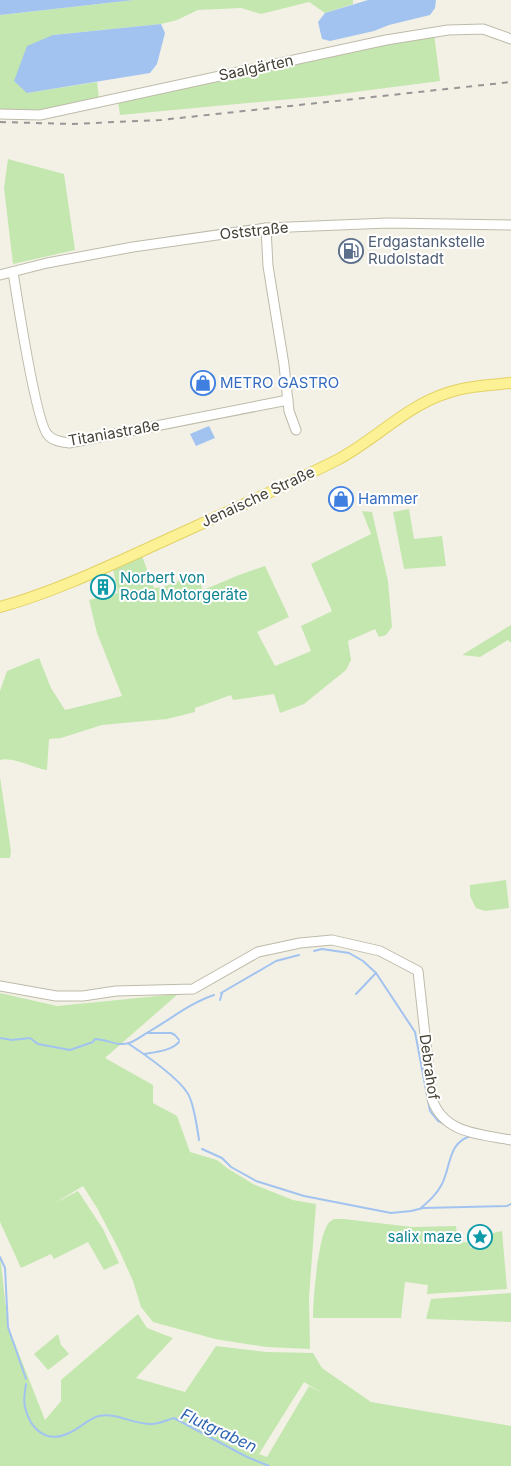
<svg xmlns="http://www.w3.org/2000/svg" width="511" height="1466" viewBox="0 0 511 1466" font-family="Inter,sans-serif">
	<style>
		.green { fill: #c4e7af; fill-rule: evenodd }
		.water { fill: #a2c3f0 }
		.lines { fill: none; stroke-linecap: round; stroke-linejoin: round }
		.stream { stroke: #a2c3f0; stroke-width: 2 }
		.minor-casing { stroke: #bebba9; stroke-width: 11 }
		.major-casing { stroke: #e3d264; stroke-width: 12 }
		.minor { stroke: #fff; stroke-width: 9 }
		.major { stroke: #fdf195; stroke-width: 10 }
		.rail { stroke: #969696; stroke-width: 2; stroke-dasharray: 6 6; stroke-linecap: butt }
		.labels { text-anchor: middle; stroke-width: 4; stroke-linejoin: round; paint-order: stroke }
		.street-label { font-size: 15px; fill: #464235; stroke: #fff }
		.service-label { font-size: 15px; fill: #4e5e75; stroke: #fff; text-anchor: start }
		.shop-label { font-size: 15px; fill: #366cbe; stroke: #fff; text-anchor: start }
		.culture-label { font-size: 15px; fill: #0d838f; stroke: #fff; text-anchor: start }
		.water-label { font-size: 16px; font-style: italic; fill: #2f64b1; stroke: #fff }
	</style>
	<rect width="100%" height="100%" fill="#f3f1e6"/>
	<g class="green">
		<polygon points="134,0 353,0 353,4 325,13 309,2 261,14 241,8 198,10 177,20 161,24 53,35 27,93 97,82 99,98 23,113 0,111 0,15"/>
		<polygon points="434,34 440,81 324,96 120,115 118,101 401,40"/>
		<polygon points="8,159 64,174 75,250 13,264 4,188"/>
		<polygon points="409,509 414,539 442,536 446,566 404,569 393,512"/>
		<path d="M362 511 372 512 388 581 392 627 386 635 379 637 375 629 348 641 351 660 346 670 304 704 280 713 274 694 233 700 231 695 195 708V712L167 719 102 725 61 738 49 739 47 770C33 768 12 756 0 760V691L7 671 39 658 51 688 65 710 122 696 97 633 89 600 118 593 113 569 142 556 154 588 163 587 197 574 203 590 239 575 265 566 289 617 257 632 275 666 311 651 301 626 332 611 311 564 371 534Z"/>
		<polygon points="511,625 511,643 508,640 480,657 462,655"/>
		<polygon points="0,777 11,851 10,858 0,858"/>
		<polygon points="506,880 509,908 485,911 476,908 470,896 470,885"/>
		<polygon points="0,993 57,1006 178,994 105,1058 153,1085 153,1103 177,1116 190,1152 217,1160 227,1168 253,1184 293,1200 316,1204 309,1297 310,1349 266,1347 215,1339 153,1322 141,1307 133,1281 119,1250 97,1208 83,1186 55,1203 78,1191 103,1229 119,1263 104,1270 88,1242 54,1259 51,1254 21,1268 0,1222"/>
		<path d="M334 1219H344L412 1227 456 1226 458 1243 467 1242 471 1248 489 1242V1234L502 1231 507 1289 427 1294 428 1285 405 1282 401 1318H313C313 1300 318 1237 328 1224 330 1221 331 1221 334 1219Z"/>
		<path d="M0 1255 8 1326 45 1420 61 1401V1380L138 1314 147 1328 173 1338 136 1378 185 1392 216 1346 266 1352 313 1353 322 1368 371 1402 511 1426V1466H0ZM304 1382 322 1393 309 1386 267 1457 259 1454Z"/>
		<polygon points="511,1293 511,1322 426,1319 431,1299"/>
		<polygon points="58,1334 61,1345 69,1354 48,1370 34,1354"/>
	</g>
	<g class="water">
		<polygon points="0,0 134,0 0,15"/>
		<polygon points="368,0 436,0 435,8 430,15 389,25 374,31 330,41 322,39 318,22 325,13"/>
		<polygon points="161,24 165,33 157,64 150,73 27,93 14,81 27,46 53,35"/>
		<polygon points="209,426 215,438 196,446 190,434"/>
	</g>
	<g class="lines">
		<g class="stream">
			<polyline points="314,951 322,949 349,953 363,961 376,973 415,1032 430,1111 438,1121 445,1124"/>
			<polyline points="221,993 276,961 299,955"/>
			<polyline points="356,994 376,973"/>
			<polyline points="220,1000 222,993"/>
			<polyline points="147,1033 171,1033 175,1035 179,1040"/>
			<path d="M0 1038 12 1040 30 1038 38 1044 70 1050 93 1042 95 1039C107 1039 117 1047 129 1043 136 1041 143 1035 150 1031 171 1019 190 1003 214 995"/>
			<path d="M129 1044C144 1054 184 1081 190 1098 195 1111 197 1126 199 1140"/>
			<path d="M144 1054C156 1052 171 1051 179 1042"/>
			<polyline points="202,1149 222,1158 231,1167 256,1181 304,1196 391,1213 411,1211 423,1208 507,1206 511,1204"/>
			<path d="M421 1208C429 1201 437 1194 442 1184 451 1166 448 1142 471 1136"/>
			<polyline points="0,1257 5,1268 8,1327 26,1379"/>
			<path d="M26 1384C25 1391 23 1400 25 1407 30 1429 46 1444 69 1433 79 1429 89 1418 99 1416 117 1412 134 1425 152 1424 159 1424 167 1420 174 1418L247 1457 269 1466"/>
		</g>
		<defs>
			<g id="minor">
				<polyline points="0,114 40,115 386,40 448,30 483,29 511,39"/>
				<polyline points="266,228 268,266 284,365 289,411 296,430"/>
				<path d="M13 272C17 297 36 424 48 435 53 441 62 442 69 443L288 400"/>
				<polyline points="0,275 47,263 133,247 266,228 388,223 511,225"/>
				<path d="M0 986 56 996H83L116 991 193 989 258 952 300 943 332 940 380 951 418 971 432 1099C444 1134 480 1134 511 1140"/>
			</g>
			<path id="major" d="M0 607C54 592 104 568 155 545 216 517 277 490 337 460 375 440 406 406 447 393 467 386 490 385 511 383"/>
		</defs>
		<use href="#minor" class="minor-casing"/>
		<use href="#major" class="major-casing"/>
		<use href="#minor" class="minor"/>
		<use href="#major" class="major"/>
		<polyline class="rail" points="0,122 71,124 161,120 511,82"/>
	</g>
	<defs>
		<symbol id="fuel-ring" viewBox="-11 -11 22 22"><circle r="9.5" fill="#fff" stroke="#5c6f8a" stroke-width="1.5"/><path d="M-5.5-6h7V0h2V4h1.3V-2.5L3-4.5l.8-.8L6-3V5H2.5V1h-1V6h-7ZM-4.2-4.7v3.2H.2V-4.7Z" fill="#5c6f8a"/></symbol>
		<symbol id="shop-ring" viewBox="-11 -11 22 22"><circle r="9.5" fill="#fff" stroke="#3f7fe0" stroke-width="1.5"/><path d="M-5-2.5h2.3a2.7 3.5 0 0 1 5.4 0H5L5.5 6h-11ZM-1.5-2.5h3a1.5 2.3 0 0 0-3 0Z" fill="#3f7fe0"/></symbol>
		<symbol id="building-ring" viewBox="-11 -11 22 22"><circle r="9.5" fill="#fff" stroke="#0f9aa8" stroke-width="1.5"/><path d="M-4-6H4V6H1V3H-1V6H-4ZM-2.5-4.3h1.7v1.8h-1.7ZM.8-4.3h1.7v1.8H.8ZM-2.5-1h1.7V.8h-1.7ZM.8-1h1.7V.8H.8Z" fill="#0f9aa8"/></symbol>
		<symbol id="sight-ring" viewBox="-11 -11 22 22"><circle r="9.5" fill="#fff" stroke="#0f9aa8" stroke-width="1.5"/><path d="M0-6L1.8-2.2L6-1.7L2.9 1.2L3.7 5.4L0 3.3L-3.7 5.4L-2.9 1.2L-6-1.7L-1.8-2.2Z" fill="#0f9aa8"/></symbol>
	</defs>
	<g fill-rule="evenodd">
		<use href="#fuel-ring" x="337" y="237" width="28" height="28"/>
		<use href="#shop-ring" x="189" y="369" width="28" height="28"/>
		<use href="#shop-ring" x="327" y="485" width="28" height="28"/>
		<use href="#building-ring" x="89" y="573" width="28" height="28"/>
		<use href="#sight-ring" x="466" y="1223" width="28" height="28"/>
	</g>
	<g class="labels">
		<g class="street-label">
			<text transform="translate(256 68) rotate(-12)" y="5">Saalgärten</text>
			<text transform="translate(254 231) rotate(-6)" y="5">Oststraße</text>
			<text transform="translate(114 433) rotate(-10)" y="5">Titaniastraße</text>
			<text transform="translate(258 497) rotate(-25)" y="5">Jenaische Straße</text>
			<text transform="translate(429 1067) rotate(82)" y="5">Debrahof</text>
		</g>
		<g class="service-label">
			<text x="368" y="247">Erdgastankstelle<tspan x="368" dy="17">Rudolstadt</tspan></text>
		</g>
		<g class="shop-label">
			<text x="220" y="388">METRO GASTRO</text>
			<text x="358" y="504">Hammer</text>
		</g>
		<g class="culture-label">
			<text x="120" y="583">Norbert von<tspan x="120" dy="17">Roda Motorgeräte</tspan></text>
			<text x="462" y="1242" text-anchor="end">salix maze</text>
		</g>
		<g class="water-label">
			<text transform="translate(219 1430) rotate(25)" y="6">Flutgraben</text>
		</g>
	</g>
</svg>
